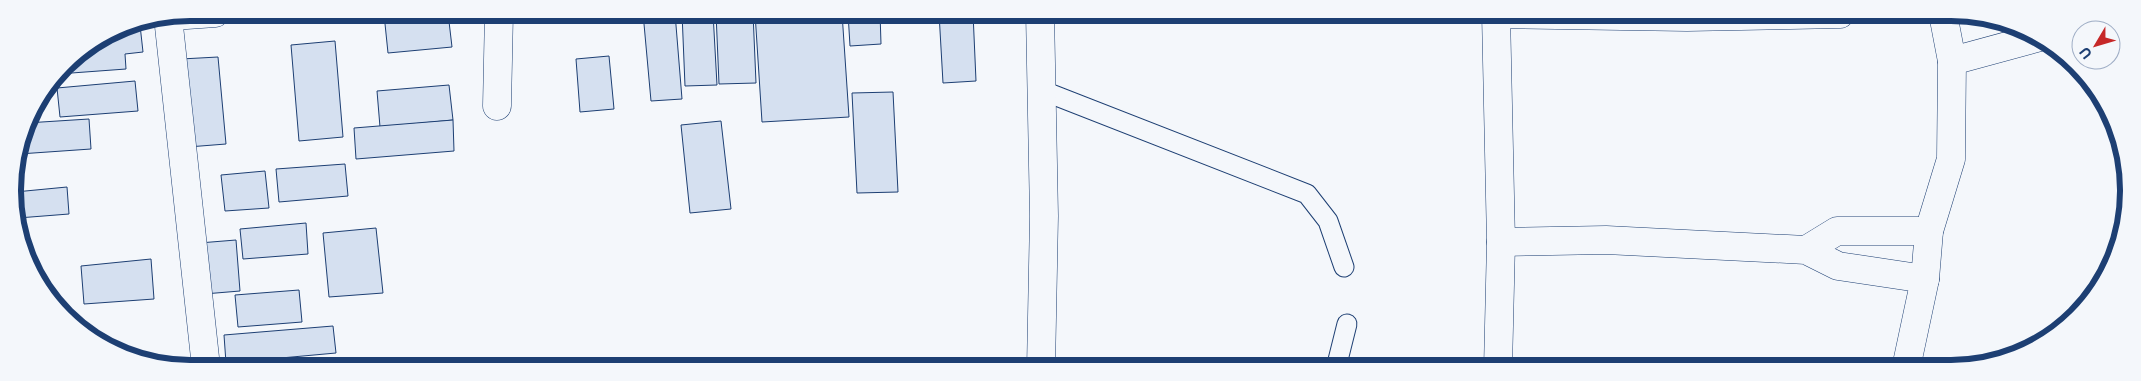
<svg xmlns="http://www.w3.org/2000/svg" width="2141" height="381" viewBox="0 0 2141 381" font-family="Inter,sans-serif">
	<style>
		.building { fill: #d5e0f0; stroke: #1d3f73 }
		.lines { fill: none; stroke-linecap: round; stroke-linejoin: round }
		.lane-casing { stroke: #1d3f73; stroke-width: 21 }
		.street-casing { stroke: #1d3f73; stroke-width: 29 }
		.highway-casing { stroke: #1d3f73; stroke-width: 29 }
		.lane { stroke: #f4f7fb; stroke-width: 19 }
		.street { stroke: #f4f7fb; stroke-width: 28 }
		.highway { stroke: #f4f7fb; stroke-width: 28 }
		.rim { fill: none; stroke: #1d3f73; stroke-width: 6 }
	</style>
	<rect width="100%" height="100%" fill="#f4f7fb"/>
	<g class="building">
		<polygon points="404,13 448,13 452,47 388,53 384,14"/>
		<polygon points="643,13 675,13 682,99 651,101"/>
		<polygon points="682,13 713,13 717,85 685,86"/>
		<polygon points="716,13 753,13 756,83 719,84"/>
		<polygon points="755,13 842,13 849,117 762,122"/>
		<polygon points="848,13 880,13 881,44 850,46"/>
		<polygon points="882,13 907,13 907,17 883,18"/>
		<polygon points="939,13 973,13 976,81 943,83"/>
		<polygon points="140,25 143,52 125,54 126,69 58,74 65,64 121,27"/>
		<polygon points="335,41 343,137 299,141 291,45"/>
		<polygon points="609,56 614,109 580,112 576,59"/>
		<polygon points="218,57 226,144 188,147 181,59"/>
		<polygon points="135,81 138,111 60,117 57,88"/>
		<polygon points="449,85 453,120 380,127 377,91"/>
		<polygon points="893,92 898,192 857,193 852,93"/>
		<polygon points="89,119 91,149 19,154 26,123"/>
		<polygon points="453,120 454,151 356,159 354,128"/>
		<polygon points="721,121 731,209 690,213 681,125"/>
		<polygon points="345,164 348,196 279,202 276,169"/>
		<polygon points="265,171 269,208 225,211 221,175"/>
		<polygon points="67,187 69,214 18,218 15,192"/>
		<polygon points="306,223 308,254 243,259 240,229"/>
		<polygon points="376,228 383,293 329,297 323,233"/>
		<polygon points="236,240 240,291 204,294 199,243"/>
		<polygon points="151,259 154,299 84,304 81,266"/>
		<polygon points="299,290 302,322 238,327 235,295"/>
		<polygon points="333,326 336,353 226,363 224,335"/>
	</g>
	<g class="lines">
		<defs>
			<g id="lane">
				<polyline points="1041,90 1307,194 1328,221 1344,267"/>
				<polyline points="1336,368 1347,324"/>
			</g>
			<g id="street">
				<polyline points="1496,14 1501,242 1498,368"/>
				<polyline points="1496,14 1687,17 1840,14"/>
				<polyline points="172,16 215,13"/>
				<polyline points="168,17 206,367"/>
				<polyline points="1952,61 2040,37"/>
				<polyline points="497,106 499,13"/>
				<polyline points="1501,242 1606,240 1806,250 1838,266 1925,279"/>
				<polyline points="1806,250 1837,231 1929,231"/>
				<polyline points="1906,368 1925,279 1929,231 1951,159 1952,61 1943,14"/>
			</g>
			<polyline id="highway" points="1040,13 1044,216 1041,368"/>
		</defs>
		<use href="#lane" class="lane-casing"/>
		<use href="#street" class="street-casing"/>
		<use href="#highway" class="highway-casing"/>
		<use href="#lane" class="lane"/>
		<use href="#street" class="street"/>
		<use href="#highway" class="highway"/>
	</g>
	<path d="M0 0H2141V381H0ZM190 21H1951A169 169 0 0 1 2120 190V191A169 169 0 0 1 1951 360H190A169 169 0 0 1 21 191V190A169 169 0 0 1 190 21Z" fill="#f4f7fb" fill-rule="evenodd"/>
	<path class="rim" d="M190 21H1951A169 169 0 0 1 2120 190V191A169 169 0 0 1 1951 360H190A169 169 0 0 1 21 191V190A169 169 0 0 1 190 21Z"/>
	<g transform="translate(2096 45) rotate(232)"><circle r="24" fill="#f4f7fb" stroke="#9eadc5"/>
	<path d="M0-4L9 19L0 12L-9 19Z" fill="#c62828"/>
	<text y="-8" font-size="14" font-weight="bold" text-anchor="middle" fill="#1d3f73">U</text>
	</g>
</svg>
